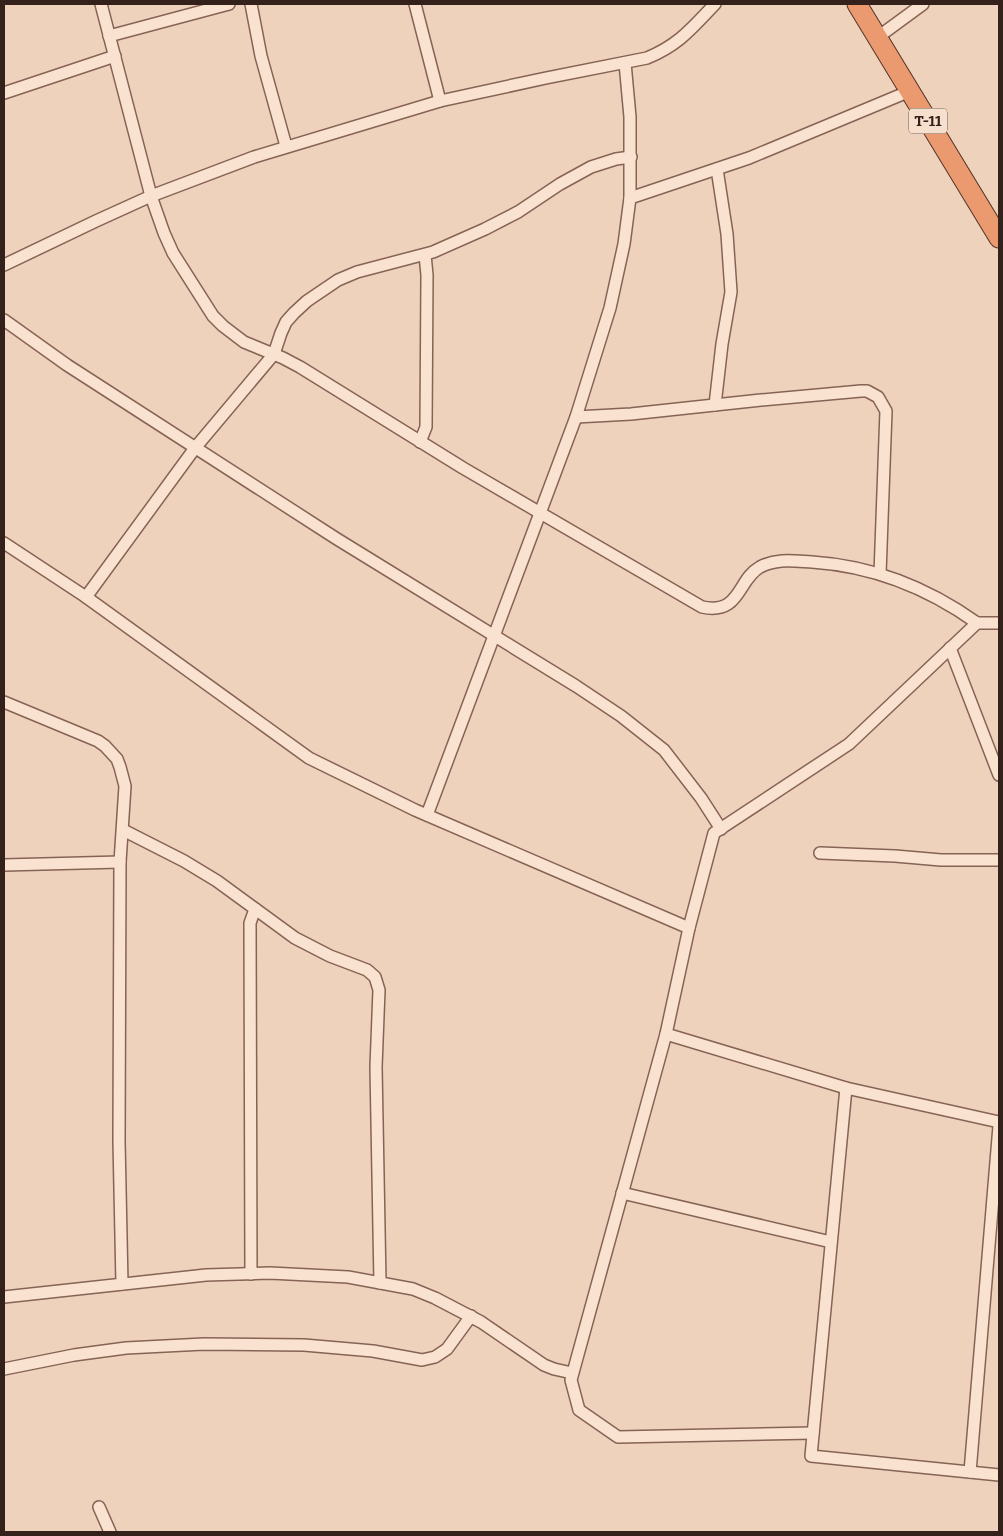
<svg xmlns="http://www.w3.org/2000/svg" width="1003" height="1536" viewBox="0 0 1003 1536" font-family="Bitter,serif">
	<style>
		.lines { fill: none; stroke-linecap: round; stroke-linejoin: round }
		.minor-casing { stroke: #866356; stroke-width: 14 }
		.trunk-casing { stroke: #53332b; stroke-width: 21 }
		.minor { stroke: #f9e2cf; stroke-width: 11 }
		.trunk { stroke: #ea9a6e; stroke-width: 19 }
		.labels { text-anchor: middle; stroke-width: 4.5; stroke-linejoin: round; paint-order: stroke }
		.shield { fill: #f6dfcc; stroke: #6f5a50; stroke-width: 1 }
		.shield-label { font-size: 15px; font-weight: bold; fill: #35211b }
	</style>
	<rect width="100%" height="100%" fill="#eed2bc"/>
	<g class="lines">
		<defs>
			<g id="minor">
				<path d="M101 4 151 196 164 233 173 253 213 316 223 326 244 342 283 358 300 367 463 468 702 607C741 615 737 580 760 567 777 558 794 561 812 562 873 566 928 588 977 623"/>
				<polyline points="251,4 261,56 286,146"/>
				<polyline points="415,4 440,101"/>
				<polyline points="109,36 229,4"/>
				<polyline points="878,37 923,4"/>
				<polyline points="4,93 115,56"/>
				<polyline points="630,198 749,158 910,91"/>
				<path d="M4 265 96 221 151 196 254 157 440 101 546 78 647 58C679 45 692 28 715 4"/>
				<polyline points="4,320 67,365 337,539 576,686 621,716 664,750 701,798 721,829"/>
				<polyline points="715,405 722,344 731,292 727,234 717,169"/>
				<polyline points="576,417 631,414 761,400 861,391 867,391 878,397 886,411 880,574"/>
				<polyline points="420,442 426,427 427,275 425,255"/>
				<polyline points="4,543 86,597 309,758 415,810 689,928 666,1034 846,1088 999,1122"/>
				<polyline points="86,597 195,448 274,354 281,333 286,322 294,313 307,301 338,280 357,272 433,252 485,229 518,212 560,184 591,167 616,159 631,157"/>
				<polyline points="950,648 999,775"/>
				<polyline points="4,702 98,741 105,746 117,759 120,767 125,786 120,862 119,1141 122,1284"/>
				<polyline points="427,815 576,417 610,308 624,244 630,198 630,117 625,63"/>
				<polyline points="123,830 184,861 217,881 295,938 330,956 367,970 375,977 379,990 376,1067 380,1283"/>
				<polyline points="820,853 895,856 941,860 999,860"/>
				<polyline points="4,865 120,862"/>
				<polyline points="689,928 714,833 849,744 977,623 999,623"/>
				<polyline points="666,1034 571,1380 579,1410 618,1437 813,1433"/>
				<polyline points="846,1088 811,1456 999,1475"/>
				<polyline points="622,1193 831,1242"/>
				<polyline points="251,1274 250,923 255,909"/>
				<polyline points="4,1297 206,1275 270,1273 348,1277 413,1289 435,1298 481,1322 544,1365 554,1369 572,1373"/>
				<polyline points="4,1369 74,1355 126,1348 204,1344 304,1345 373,1351 422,1360 435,1357 447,1349 471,1316"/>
				<polyline points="970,1472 999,1126"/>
				<polyline points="99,1507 110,1532"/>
			</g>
			<polyline id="trunk" points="857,4 999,238"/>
		</defs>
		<use href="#minor" class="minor-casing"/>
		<use href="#trunk" class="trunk-casing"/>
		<use href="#minor" class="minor"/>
		<use href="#trunk" class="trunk"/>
	</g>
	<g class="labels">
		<rect class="shield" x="909" y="108.5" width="38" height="25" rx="4"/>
		<g class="shield-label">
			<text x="928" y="126">T-11</text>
		</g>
	</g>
	<rect width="1003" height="1536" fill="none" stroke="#35211b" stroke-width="10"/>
</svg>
